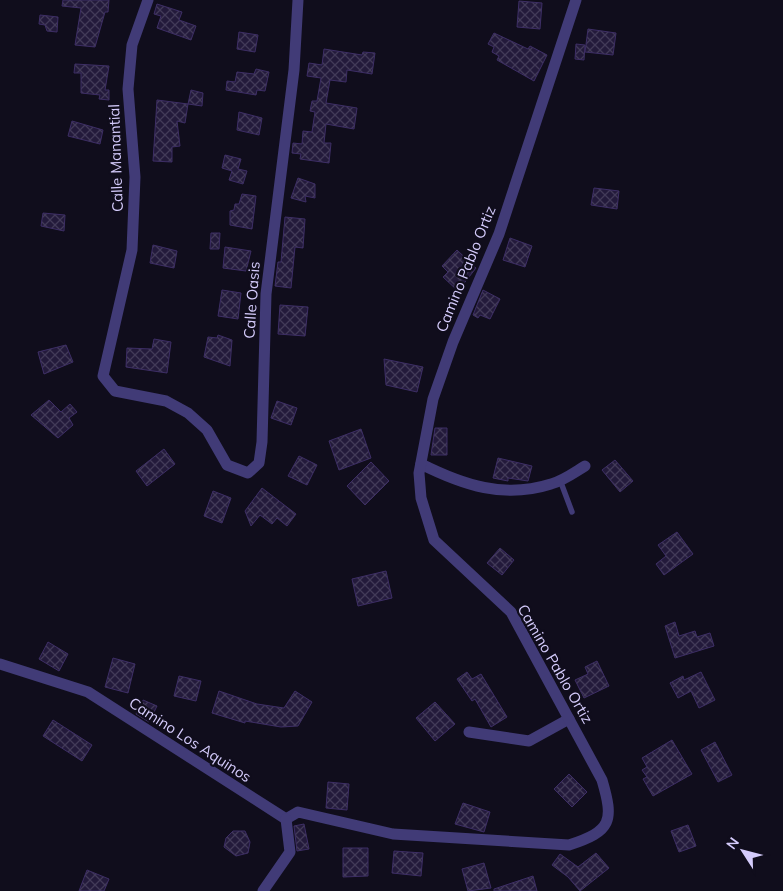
<svg xmlns="http://www.w3.org/2000/svg" width="783" height="891" viewBox="0 0 783 891" font-family="Mulish,sans-serif">
	<style>
		.building { fill: url(#building-cross-hatch); stroke: #3d2e65 }
		.lines { fill: none; stroke-linecap: round; stroke-linejoin: round }
		.service { stroke: #413b77; stroke-width: 5.5 }
		.minor { stroke: #413b77; stroke-width: 11 }
		.labels { text-anchor: middle; stroke-width: 4.5; stroke-linejoin: round; paint-order: stroke }
		.street-label { font-size: 15px; fill: #d4cbfb; stroke: #100d1c }
	</style>
	<defs>
		<pattern id="building-cross-hatch" width="8" height="8" patternUnits="userSpaceOnUse" patternTransform="scale(1.25)"><rect width="8" height="8" fill="#231a3b"/><path d="M0 0l8 8M0 8l8-8" fill="none" stroke="#423a58"/></pattern>
	</defs>
	<rect width="100%" height="100%" fill="#100d1c"/>
	<g class="building">
		<polygon points="63,0 109,0 108,12 105,12 95,47 75,45 81,8 62,6"/>
		<polygon points="519,1 542,3 540,29 517,27"/>
		<polygon points="157,4 182,12 179,20 196,26 191,40 157,28 161,16 154,14"/>
		<polygon points="40,15 58,17 57,32 47,31 45,25 39,24"/>
		<polygon points="588,29 616,33 613,55 585,52"/>
		<polygon points="239,32 258,35 255,52 237,49"/>
		<polygon points="494,33 528,49 530,46 547,55 534,81 497,60 499,56 492,52 494,47 488,44"/>
		<polygon points="576,44 585,45 584,60 575,59"/>
		<polygon points="324,49 362,55 363,52 375,53 372,74 347,70 346,82 330,80 326,103 357,108 354,129 326,124 324,143 331,143 329,163 300,159 301,154 292,153 293,143 302,144 303,131 312,132 315,112 310,111 312,101 317,101 321,78 307,76 309,63 322,65"/>
		<polygon points="75,64 109,66 105,90 109,90 109,100 99,99 100,95 81,93 81,73 74,73"/>
		<polygon points="256,69 269,72 265,91 257,90 256,95 226,90 227,81 235,82 237,72 254,74"/>
		<polygon points="191,90 203,93 202,106 188,104"/>
		<polygon points="157,100 188,104 185,123 177,121 180,146 172,147 172,162 153,161"/>
		<polygon points="239,112 262,118 259,135 237,130"/>
		<polygon points="72,121 103,130 100,144 68,136"/>
		<polygon points="225,155 241,159 238,169 247,171 243,184 229,180 232,171 222,168"/>
		<polygon points="298,178 315,184 315,198 305,196 306,202 291,198"/>
		<polygon points="594,188 619,191 617,209 591,205"/>
		<polygon points="242,194 256,196 252,229 230,225 230,211 234,210 235,204 239,204"/>
		<polygon points="43,213 65,215 64,231 41,226"/>
		<polygon points="285,217 305,219 303,248 295,247 291,288 275,286 278,262 281,262"/>
		<polygon points="211,233 220,233 219,249 210,249"/>
		<polygon points="510,238 532,246 525,267 503,260"/>
		<polygon points="153,245 177,251 174,268 150,263"/>
		<polygon points="225,247 251,251 246,271 223,268"/>
		<polygon points="457,250 476,268 458,291 443,277 448,272 442,266"/>
		<polygon points="222,290 241,293 238,319 218,316"/>
		<polygon points="483,290 500,299 490,319 480,315 478,318 473,315"/>
		<polygon points="280,305 308,307 305,336 278,334"/>
		<polygon points="218,335 232,340 230,366 204,357 208,337 217,338"/>
		<polygon points="154,339 171,342 167,373 126,367 127,348 152,349"/>
		<polygon points="66,345 73,362 44,374 38,352"/>
		<polygon points="384,359 423,367 417,392 386,385"/>
		<polygon points="49,400 61,412 70,404 77,412 69,418 73,425 58,438 31,415"/>
		<polygon points="277,401 297,408 291,425 271,418"/>
		<polygon points="435,428 447,428 447,455 431,455"/>
		<polygon points="361,429 371,458 339,470 329,441"/>
		<polygon points="164,449 175,464 147,486 136,471"/>
		<polygon points="299,456 317,465 307,485 288,476"/>
		<polygon points="498,458 532,466 528,481 508,478 508,481 493,478"/>
		<polygon points="615,460 633,481 620,492 602,470"/>
		<polygon points="371,462 389,481 365,505 347,486"/>
		<polygon points="262,488 296,514 287,526 277,518 272,524 260,515 251,526 245,511"/>
		<polygon points="213,491 231,498 222,523 204,516"/>
		<polygon points="677,532 693,554 664,575 656,564 666,556 658,545"/>
		<polygon points="500,548 514,560 502,575 487,563"/>
		<polygon points="386,571 392,598 358,606 352,579"/>
		<polygon points="675,622 679,636 695,631 697,637 710,633 714,646 675,658 665,626"/>
		<polygon points="48,642 68,654 59,671 39,659"/>
		<polygon points="113,658 135,664 128,693 105,687"/>
		<polygon points="597,661 609,686 584,698 575,680 588,674 585,667"/>
		<polygon points="467,672 472,679 481,674 507,717 491,727 475,699 472,701 457,679"/>
		<polygon points="701,672 715,700 699,708 691,691 678,698 670,683 683,676 684,680"/>
		<polygon points="179,676 201,681 196,701 174,696"/>
		<polygon points="219,691 257,704 284,708 295,691 312,702 298,726 281,727 245,721 245,723 212,713"/>
		<polygon points="143,700 157,706 149,722 136,714"/>
		<polygon points="435,702 455,724 435,741 416,718"/>
		<polygon points="53,720 92,745 82,761 43,736"/>
		<polygon points="672,740 692,774 653,796 643,779 647,777 642,770 647,767 642,758"/>
		<polygon points="715,742 732,775 718,782 701,750"/>
		<polygon points="569,774 587,792 572,807 554,789"/>
		<polygon points="328,782 349,784 347,810 326,808"/>
		<polygon points="463,803 490,812 484,832 455,824"/>
		<polygon points="304,824 309,849 297,851 294,826"/>
		<polygon points="688,825 696,846 679,852 671,831"/>
		<polygon points="233,831 245,831 250,842 248,853 236,856 224,847 226,838"/>
		<polygon points="343,848 368,848 368,876 343,877"/>
		<polygon points="394,851 423,853 421,876 392,873"/>
		<polygon points="596,853 609,868 580,891 568,877 552,865 560,854 578,867"/>
		<polygon points="484,863 491,888 468,891 462,869"/>
		<polygon points="87,870 109,879 104,891 79,891"/>
		<polygon points="533,876 537,891 494,891 494,889"/>
	</g>
	<g class="lines">
		<polyline class="service" points="560,480 572,512"/>
		<g class="minor">
			<polyline points="148,0 132,45 128,89 135,177 132,250 103,376 115,391 166,401 188,413 207,430 227,465 248,473 259,463 262,442 266,294 294,70 298,0"/>
			<path d="M421 464C463 485 504 499 551 484 563 481 575 472 585 466"/>
			<polyline points="0,664 88,692 286,819"/>
			<polyline points="469,732 529,741 569,719"/>
			<path d="M286 819 298 812 393 834 569 845C612 831 614 821 602 780L511 612 434 540 421 498 419 473 433 399 453 342 499 234 576 0"/>
			<polyline points="263,891 290,852 286,819"/>
		</g>
	</g>
	<g class="labels">
		<g class="street-label">
			<text transform="translate(116 158) rotate(-92)" y="5">Calle Manantial</text>
			<text transform="translate(466 269) rotate(-68)" y="5">Camino Pablo Ortiz</text>
			<text transform="translate(252 300) rotate(-86)" y="5">Calle Oasis</text>
			<text transform="translate(555 664) rotate(60)" y="5">Camino Pablo Ortiz</text>
			<text transform="translate(190 740) rotate(33)" y="5">Camino Los Aquinos</text>
		</g>
	</g>
	<g transform="translate(743 851) rotate(306)" stroke="#100d1c" stroke-width="4" paint-order="stroke">
	<path d="M0-4L9 19L0 12L-9 19Z" fill="#d4cbfb"/>
	<text y="-8" font-size="14" font-weight="bold" text-anchor="middle" fill="#d4cbfb">N</text>
	</g>
</svg>
